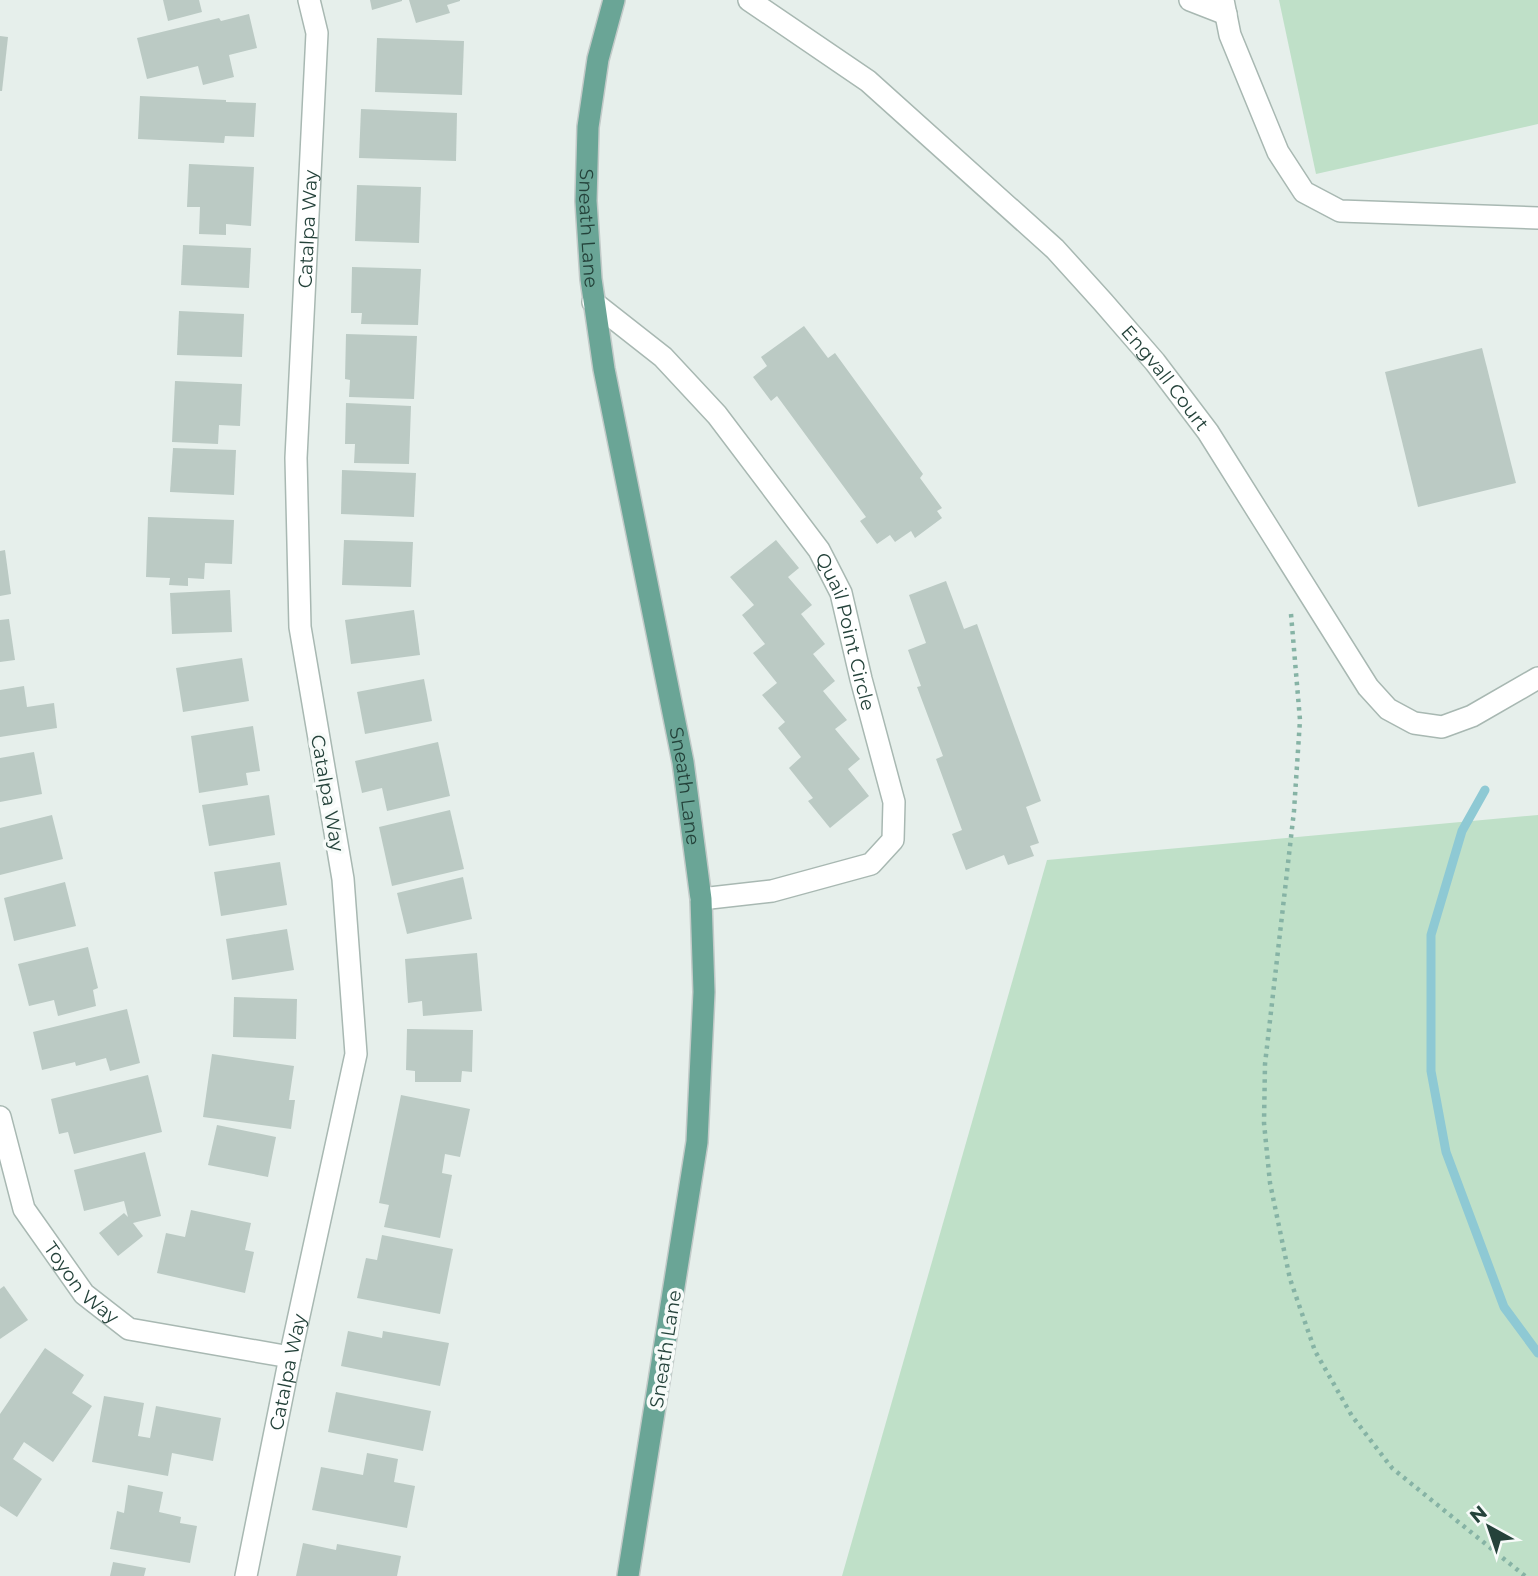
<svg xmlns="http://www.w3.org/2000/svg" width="1538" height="1576" viewBox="0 0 1538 1576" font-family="Montserrat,sans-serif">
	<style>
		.green { fill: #bfe0c8 }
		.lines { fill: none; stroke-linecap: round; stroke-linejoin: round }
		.stream { stroke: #8ec9d4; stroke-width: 9 }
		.building { fill: #bbcac4 }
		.minor-casing { stroke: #a8b8b2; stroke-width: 24 }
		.major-casing { stroke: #c2cac8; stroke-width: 24 }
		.path { stroke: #86b3a5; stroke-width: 4.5; stroke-dasharray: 3.5 5; stroke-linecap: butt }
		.minor { stroke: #fff; stroke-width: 21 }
		.major { stroke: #6aa596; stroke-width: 21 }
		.labels { text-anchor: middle; stroke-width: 7; stroke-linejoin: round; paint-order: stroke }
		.street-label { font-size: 19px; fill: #24423a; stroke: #f7fbf9 }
	</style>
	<rect width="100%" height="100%" fill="#e6efeb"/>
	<g class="green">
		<polygon points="1279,0 1538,0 1538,124 1316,174"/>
		<polygon points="1538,815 1538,1576 842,1576 1047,860"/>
	</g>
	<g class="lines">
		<polyline class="stream" points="1485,790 1462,831 1431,935 1431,1071 1446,1152 1504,1307 1538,1353"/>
	</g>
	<g class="building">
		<polygon points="163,0 199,0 202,12 168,21"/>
		<polygon points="370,0 402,0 402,1 372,10"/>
		<polygon points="409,0 460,0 460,1 447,5 450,13 416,23"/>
		<polygon points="249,14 257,48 229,55 234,77 203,85 198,66 147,79 137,38 219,18 221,21"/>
		<polygon points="0,36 8,37 2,91 0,91"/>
		<polygon points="377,38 464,41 462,95 375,92"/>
		<polygon points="140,96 226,100 226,102 256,103 254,137 225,136 224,143 138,139"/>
		<polygon points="361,109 457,113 456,161 359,158"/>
		<polygon points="189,164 254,167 251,226 226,224 226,235 199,234 200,207 187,207"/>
		<polygon points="357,185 421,187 419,243 355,241"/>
		<polygon points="183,245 251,248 249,288 181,285"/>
		<polygon points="352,267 421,269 418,325 361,324 362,313 351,313"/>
		<polygon points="179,311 244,314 242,357 177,355"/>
		<polygon points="804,326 828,358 835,353 923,474 920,478 942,508 937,511 942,518 915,538 911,531 895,542 890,535 877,544 860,521 866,517 777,396 771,401 753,377 767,366 761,357"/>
		<polygon points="346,334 417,336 414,399 349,397 350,380 345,379"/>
		<polygon points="1482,348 1516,483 1418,507 1385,372"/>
		<polygon points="175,381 242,384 240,426 219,425 218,444 172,442"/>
		<polygon points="346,403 411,406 409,464 354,463 355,444 345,444"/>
		<polygon points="173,448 236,450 234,495 170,492"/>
		<polygon points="342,470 416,473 414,517 341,514"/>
		<polygon points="148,517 234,520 232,564 205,563 204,579 188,578 188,586 169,585 170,578 146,577"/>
		<polygon points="344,540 413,542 411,587 342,585"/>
		<polygon points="776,540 799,568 788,577 812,605 801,614 825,644 813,654 835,681 823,691 847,720 835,729 860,759 848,769 869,796 830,828 808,801 813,798 789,768 801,757 778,728 785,722 762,695 777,683 753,653 765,644 742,615 754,605 730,577"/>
		<polygon points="5,550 11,594 0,596 0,551"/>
		<polygon points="946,581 964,629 977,624 1041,801 1026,807 1039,843 1030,846 1034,856 1008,865 1004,855 966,870 952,834 962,830 936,759 943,756 917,687 921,686 908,650 926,643 909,595"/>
		<polygon points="230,590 232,632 172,634 170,593"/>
		<polygon points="414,610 420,655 351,664 345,620"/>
		<polygon points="9,619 15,660 0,662 0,620"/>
		<polygon points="242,658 249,701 183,712 176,668"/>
		<polygon points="424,679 432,721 365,734 357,692"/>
		<polygon points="24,686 27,707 54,703 57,728 0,737 0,690"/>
		<polygon points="253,726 260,771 246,773 248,785 199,793 191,736"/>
		<polygon points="438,742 450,796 387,811 382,788 362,793 355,761"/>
		<polygon points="34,752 42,794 0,802 0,758"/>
		<polygon points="269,795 275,835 209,846 202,805"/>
		<polygon points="450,810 464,869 392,886 379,827"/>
		<polygon points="52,815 63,859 0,875 0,828"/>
		<polygon points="280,862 287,905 221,916 214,872"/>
		<polygon points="463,877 472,919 407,934 397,893"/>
		<polygon points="65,882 76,926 14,941 4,898"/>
		<polygon points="287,929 294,970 232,980 226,939"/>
		<polygon points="88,947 98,988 93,990 96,1006 58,1016 54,1000 29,1006 18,964"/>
		<polygon points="477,953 482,1011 423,1016 422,1001 408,1003 405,959"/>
		<polygon points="234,997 297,999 296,1039 233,1037"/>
		<polygon points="127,1009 140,1063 110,1071 106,1058 76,1066 75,1062 42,1070 33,1032"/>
		<polygon points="407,1029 473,1030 472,1072 462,1071 461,1082 415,1082 415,1071 406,1070"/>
		<polygon points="212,1054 294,1066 289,1100 295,1100 291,1129 203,1117"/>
		<polygon points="148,1075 162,1132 74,1154 68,1132 59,1134 51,1099"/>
		<polygon points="401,1095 470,1109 460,1157 445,1154 442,1173 452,1175 440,1238 384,1227 389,1205 379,1203"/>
		<polygon points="217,1125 276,1137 268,1177 208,1165"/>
		<polygon points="145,1152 161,1216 133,1223 143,1236 118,1256 99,1233 124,1213 128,1217 124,1201 84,1211 74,1170"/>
		<polygon points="191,1210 251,1223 245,1250 254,1252 245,1293 157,1273 166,1233 185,1237"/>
		<polygon points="382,1235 453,1249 440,1314 357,1298 366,1258 377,1260"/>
		<polygon points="4,1286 28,1320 0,1339 0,1289"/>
		<polygon points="348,1331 382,1338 383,1331 449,1343 440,1386 341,1366"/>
		<polygon points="45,1348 84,1375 72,1393 92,1406 53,1462 24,1442 13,1459 42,1479 17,1517 0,1506 0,1414"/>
		<polygon points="336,1392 431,1411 423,1451 328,1432"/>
		<polygon points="104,1396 144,1403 138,1436 150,1438 156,1406 221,1418 213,1461 172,1453 168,1476 92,1462"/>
		<polygon points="367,1453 398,1459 394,1482 415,1486 407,1528 312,1510 321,1467 363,1475"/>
		<polygon points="128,1485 163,1492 159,1512 181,1517 180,1523 197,1526 190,1563 110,1549 117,1511 124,1513"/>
		<polygon points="303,1543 336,1550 337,1544 401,1556 397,1576 296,1576"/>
		<polygon points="113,1562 146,1568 144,1576 110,1576"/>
	</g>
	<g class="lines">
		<defs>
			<g id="minor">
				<path id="s1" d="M749 0 868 81 1055 249 1103 302 1155 362 1208 432 1368 687 1388 709 1414 723 1442 727 1472 716 1538 678"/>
				<polyline points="1190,0 1226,14"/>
				<polyline points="1223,0 1230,35 1278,152 1304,192 1340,211 1538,218"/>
				<path id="s2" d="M593 302 663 357 717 415 819 550 841 593 861 679 894 802 893 840 871 864 772 891 701 899"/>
				<path id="s3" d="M0 1117 24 1209 84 1294 129 1329 290 1357"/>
				<path id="s4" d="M246 1576 290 1357 356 1054 343 879 300 627 296 458 317 33 309 0"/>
			</g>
			<g id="major">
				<path id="s5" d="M614 0 598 59 588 127 586 201 591 279 604 369 683 762 701 899 704 992 697 1142 628 1576"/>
			</g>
		</defs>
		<use href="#minor" class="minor-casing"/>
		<use href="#major" class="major-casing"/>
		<polyline class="path" points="1291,614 1300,720 1294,811 1265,1064 1264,1123 1270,1183 1290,1279 1315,1351 1352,1416 1392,1468 1525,1576"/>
		<use href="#minor" class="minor"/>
		<use href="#major" class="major"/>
	</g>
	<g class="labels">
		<g class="street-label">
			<text dy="7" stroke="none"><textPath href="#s4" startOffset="1363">Catalpa Way</textPath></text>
			<text dy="7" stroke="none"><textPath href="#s5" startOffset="231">Sneath Lane</textPath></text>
			<text dy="7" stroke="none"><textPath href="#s1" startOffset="565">Engvall Court</textPath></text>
			<text dy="7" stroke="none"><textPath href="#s2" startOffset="424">Quail Point Circle</textPath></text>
			<text dy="7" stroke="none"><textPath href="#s5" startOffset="798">Sneath Lane</textPath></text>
			<text transform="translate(328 793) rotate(80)" y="7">Catalpa Way</text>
			<text dy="7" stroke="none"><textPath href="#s3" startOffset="189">Toyon Way</textPath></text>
			<text transform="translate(665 1349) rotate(-81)" y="7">Sneath Lane</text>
			<text dy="7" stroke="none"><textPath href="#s4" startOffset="208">Catalpa Way</textPath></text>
		</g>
	</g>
	<g transform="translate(1489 1527) rotate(320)" stroke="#f7fbf9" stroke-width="5" paint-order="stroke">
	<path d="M0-5L12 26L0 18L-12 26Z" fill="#24423a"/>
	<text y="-10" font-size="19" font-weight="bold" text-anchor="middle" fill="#24423a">N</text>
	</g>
</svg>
